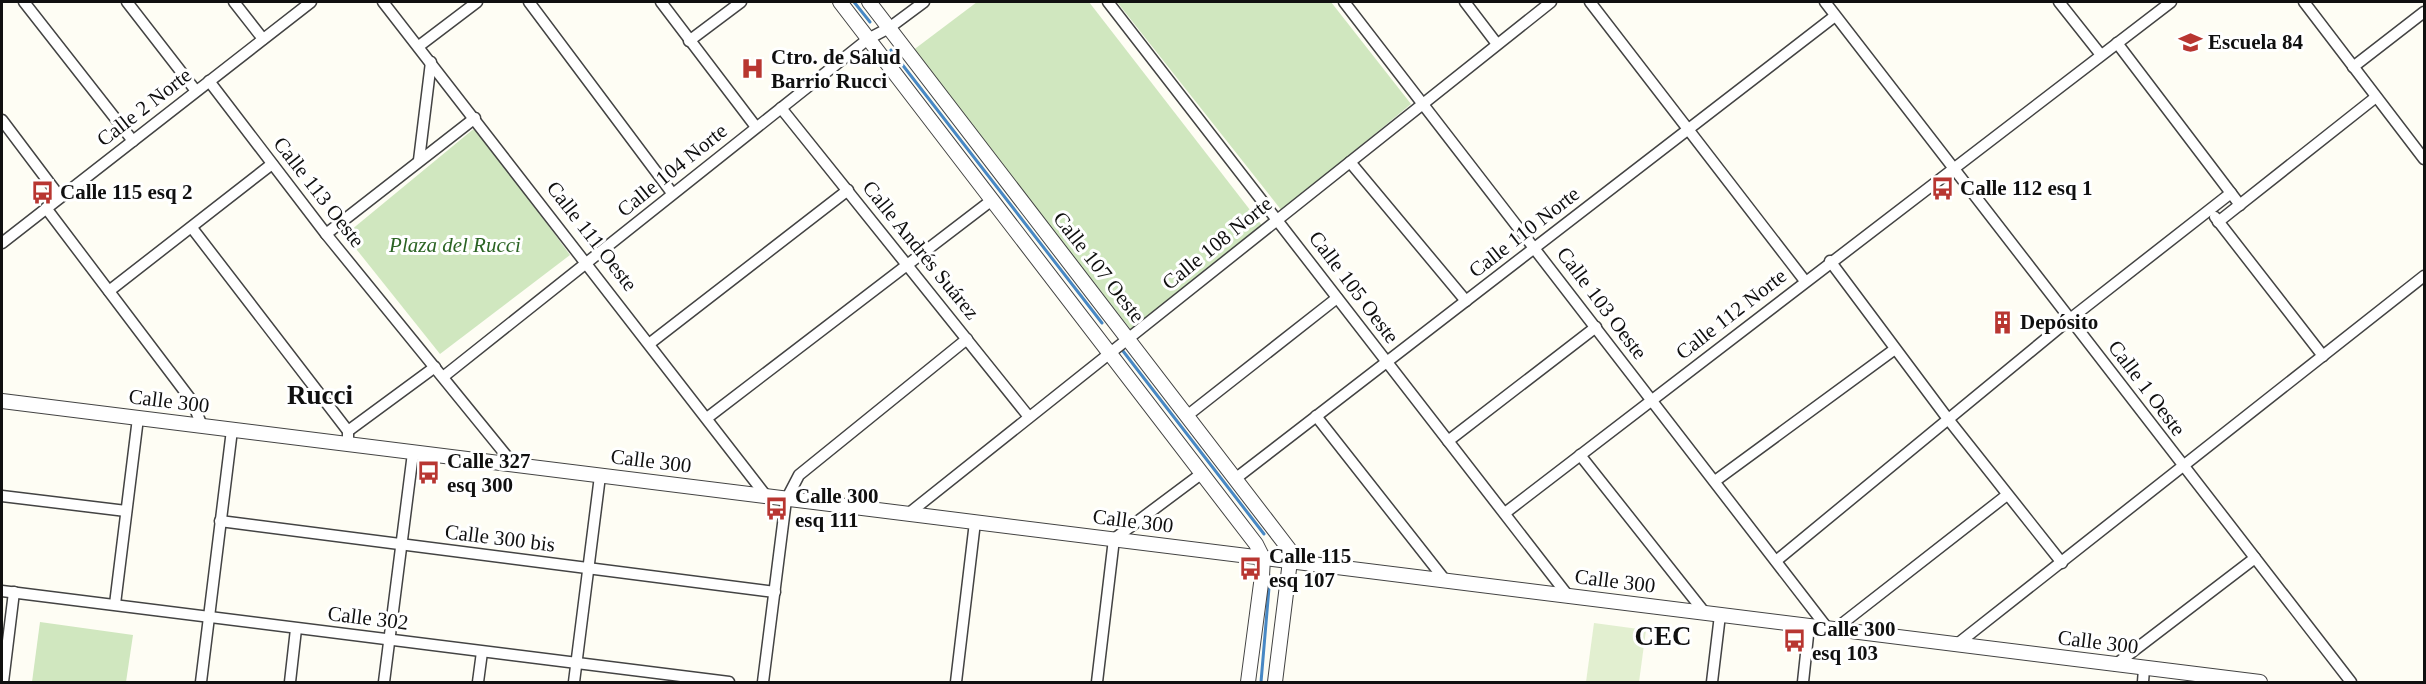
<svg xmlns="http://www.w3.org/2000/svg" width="2426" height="684" viewBox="0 0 2426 684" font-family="'Times New Roman',serif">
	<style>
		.green { fill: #d0e7bf }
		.pitch { fill: #e2efd0 }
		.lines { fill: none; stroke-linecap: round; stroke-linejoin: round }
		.stream { stroke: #4888c4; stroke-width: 3 }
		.minor-casing { stroke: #434343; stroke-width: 13 }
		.tertiary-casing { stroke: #434343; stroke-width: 16 }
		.minor { stroke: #fff; stroke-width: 10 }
		.tertiary { stroke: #fff; stroke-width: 14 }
		.labels { text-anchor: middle; stroke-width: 6; stroke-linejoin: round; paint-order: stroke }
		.poi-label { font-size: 21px; font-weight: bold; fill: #101010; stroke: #fff; text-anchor: start }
		.street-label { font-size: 21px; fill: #101010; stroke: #fff }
		.park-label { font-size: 21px; font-style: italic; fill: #2c6424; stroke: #fff }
		.district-label { font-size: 27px; font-weight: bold; fill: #101010; stroke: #fff }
	</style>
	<rect width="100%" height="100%" fill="#fefdf4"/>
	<g class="green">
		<polygon points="977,2 1089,2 1264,228 1135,335 912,51"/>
		<polygon points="1117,2 1331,2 1411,104 1282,211"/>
		<polygon points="476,127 570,255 440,354 345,235"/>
		<polygon points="40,622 133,635 126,682 32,682"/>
	</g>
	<polygon class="pitch" points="1594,623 1646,630 1639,682 1586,682"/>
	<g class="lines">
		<g class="stream">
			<polyline points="854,2 870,22"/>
			<polyline points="891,50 1102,323"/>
			<polyline points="1123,351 1264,534"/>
			<polyline points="1261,682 1270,576"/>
		</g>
		<defs>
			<g id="minor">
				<polyline points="24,2 133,141"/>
				<polyline points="127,2 196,91"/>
				<polyline points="234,2 263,39"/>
				<polyline points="383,2 767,497"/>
				<polyline points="529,2 672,193"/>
				<polyline points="661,2 756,127"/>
				<polyline points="1108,2 1569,597"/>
				<polyline points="1344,2 1828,629"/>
				<polyline points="1465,2 1497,44"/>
				<polyline points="1590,2 1805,281"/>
				<polyline points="1825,2 2351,682"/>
				<polyline points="2059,2 2101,55"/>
				<polyline points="2304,2 2424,159"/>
				<polyline points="689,41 741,2"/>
				<polyline points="2117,43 2240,205"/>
				<polyline points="419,46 477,2"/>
				<polyline points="2353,67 2424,12"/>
				<polyline points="209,81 326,234 514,465"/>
				<polyline points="781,108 1029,417"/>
				<polyline points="2,120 60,197"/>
				<polyline points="419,160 431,62"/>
				<polyline points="1350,162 1466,301"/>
				<polyline points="46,208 192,401 202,426"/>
				<polyline points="2215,217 2323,356"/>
				<polyline points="2218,222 2376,97"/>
				<polyline points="192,228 348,431 348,445"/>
				<polyline points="326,234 475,118"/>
				<polyline points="2,243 311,2"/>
				<polyline points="1830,261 1948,419 2062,563"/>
				<polyline points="109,291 272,164"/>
				<polyline points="649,344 848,190"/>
				<polyline points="443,377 868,39 889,28 924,2"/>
				<polyline points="1188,415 1337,298"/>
				<polyline points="1316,416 1445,580"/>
				<polyline points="707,418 992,200"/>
				<polyline points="348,431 435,367"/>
				<polyline points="1448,441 1596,327"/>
				<polyline points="1580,455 1705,613"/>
				<polyline points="1235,479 1835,16"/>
				<polyline points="1715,481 1895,349"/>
				<polyline points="2,496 126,511"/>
				<polyline points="1505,513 2171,2"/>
				<polyline points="908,514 1551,2"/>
				<polyline points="220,521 775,592"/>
				<polyline points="1776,561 2070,319 2231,193"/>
				<polyline points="2,591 729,682"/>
				<polyline points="115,604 138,418"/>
				<polyline points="1834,630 2007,495"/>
				<polyline points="1956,645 2424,276"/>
				<polyline points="2115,665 2255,558"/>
				<polyline points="3,682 14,592"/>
				<polyline points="201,682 232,430"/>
				<polyline points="290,682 296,629"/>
				<polyline points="384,682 413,453"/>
				<polyline points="478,682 482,652"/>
				<polyline points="574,682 600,476"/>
				<polyline points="763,682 786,500 799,475 967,339"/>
				<polyline points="956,682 975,522"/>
				<polyline points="1097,682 1114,539 1201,474"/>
				<polyline points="1712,682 1720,615"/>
				<polyline points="1803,682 1809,626"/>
				<polyline points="2143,682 2144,669"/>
			</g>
			<g id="tertiary">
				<polyline points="840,2 1256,544 1263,558 1262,576 1248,682"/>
				<polyline points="869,2 1289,549 1290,561 1275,682"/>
				<polyline points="2,401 2260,682"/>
			</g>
		</defs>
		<use href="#minor" class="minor-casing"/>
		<use href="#tertiary" class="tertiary-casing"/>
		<use href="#minor" class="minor"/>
		<use href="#tertiary" class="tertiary"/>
	</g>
	<defs>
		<symbol id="school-bare" viewBox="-9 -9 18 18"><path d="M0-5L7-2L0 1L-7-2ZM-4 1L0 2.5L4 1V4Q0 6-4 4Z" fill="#b83631" stroke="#fff" stroke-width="2.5" paint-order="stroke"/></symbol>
		<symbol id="hospital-bare" viewBox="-9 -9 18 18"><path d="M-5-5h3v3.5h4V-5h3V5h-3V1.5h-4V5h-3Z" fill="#b83631" stroke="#fff" stroke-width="2.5" paint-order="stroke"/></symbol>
		<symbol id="bus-bare" viewBox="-9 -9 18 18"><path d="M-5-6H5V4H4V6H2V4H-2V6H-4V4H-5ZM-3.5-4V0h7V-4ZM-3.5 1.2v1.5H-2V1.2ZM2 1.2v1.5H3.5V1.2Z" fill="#b83631" stroke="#fff" stroke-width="2.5" paint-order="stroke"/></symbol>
		<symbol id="building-bare" viewBox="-9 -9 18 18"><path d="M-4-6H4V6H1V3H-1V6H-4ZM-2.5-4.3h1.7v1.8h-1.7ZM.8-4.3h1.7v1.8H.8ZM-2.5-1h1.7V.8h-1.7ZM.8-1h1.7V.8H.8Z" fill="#b83631" stroke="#fff" stroke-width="2.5" paint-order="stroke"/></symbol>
	</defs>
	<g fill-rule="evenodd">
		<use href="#school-bare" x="2174" y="26" width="33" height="33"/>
		<use href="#hospital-bare" x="736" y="52" width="33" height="33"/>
		<use href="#bus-bare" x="1926" y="172" width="33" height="33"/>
		<use href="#bus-bare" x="26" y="176" width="33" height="33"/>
		<use href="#building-bare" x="1986" y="306" width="33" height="33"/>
		<use href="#bus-bare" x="412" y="456" width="33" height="33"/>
		<use href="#bus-bare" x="760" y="492" width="33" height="33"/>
		<use href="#bus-bare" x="1234" y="552" width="33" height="33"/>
		<use href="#bus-bare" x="1778" y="624" width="33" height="33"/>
	</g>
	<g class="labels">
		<g class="poi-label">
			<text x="2208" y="49">Escuela 84</text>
			<text x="771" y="64">Ctro. de Salud<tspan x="771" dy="24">Barrio Rucci</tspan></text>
			<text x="1960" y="195">Calle 112 esq 1</text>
			<text x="60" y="199">Calle 115 esq 2</text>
			<text x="2020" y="329">Depósito</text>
			<text x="447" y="468">Calle 327<tspan x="447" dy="24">esq 300</tspan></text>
			<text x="795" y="503">Calle 300<tspan x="795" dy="24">esq 111</tspan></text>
			<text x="1269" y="563">Calle 115<tspan x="1269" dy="24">esq 107</tspan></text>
			<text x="1812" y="636">Calle 300<tspan x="1812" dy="24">esq 103</tspan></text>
		</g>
		<g class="street-label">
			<text transform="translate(144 107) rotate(-38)" y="7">Calle 2 Norte</text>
			<text transform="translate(672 170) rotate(-39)" y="7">Calle 104 Norte</text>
			<text transform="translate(319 192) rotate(52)" y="7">Calle 113 Oeste</text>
			<text transform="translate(1524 232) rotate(-38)" y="7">Calle 110 Norte</text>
			<text transform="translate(592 236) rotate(52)" y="7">Calle 111 Oeste</text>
			<text transform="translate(1217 243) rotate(-39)" y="7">Calle 108 Norte</text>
			<text transform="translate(921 250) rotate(51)" y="7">Calle Andrés Suárez</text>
			<text transform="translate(1099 267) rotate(52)" y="7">Calle 107 Oeste</text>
			<text transform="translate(1354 287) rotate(53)" y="7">Calle 105 Oeste</text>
			<text transform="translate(1602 303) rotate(53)" y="7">Calle 103 Oeste</text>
			<text transform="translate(1731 314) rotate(-38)" y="7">Calle 112 Norte</text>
			<text transform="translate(2147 388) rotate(53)" y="7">Calle 1 Oeste</text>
			<text transform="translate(169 401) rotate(7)" y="7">Calle 300</text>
			<text transform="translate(651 461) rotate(7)" y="7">Calle 300</text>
			<text transform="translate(1133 521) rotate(7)" y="7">Calle 300</text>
			<text transform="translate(500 538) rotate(7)" y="7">Calle 300 bis</text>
			<text transform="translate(1615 581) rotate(7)" y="7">Calle 300</text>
			<text transform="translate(368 618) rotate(7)" y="7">Calle 302</text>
			<text transform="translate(2098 642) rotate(7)" y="7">Calle 300</text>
		</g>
		<g class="park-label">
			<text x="455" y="252">Plaza del Rucci</text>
		</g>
		<g class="district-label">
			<text x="320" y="404">Rucci</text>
			<text x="1663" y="645">CEC</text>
		</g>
	</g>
	<rect width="2426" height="684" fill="none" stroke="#101010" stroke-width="6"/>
</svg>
